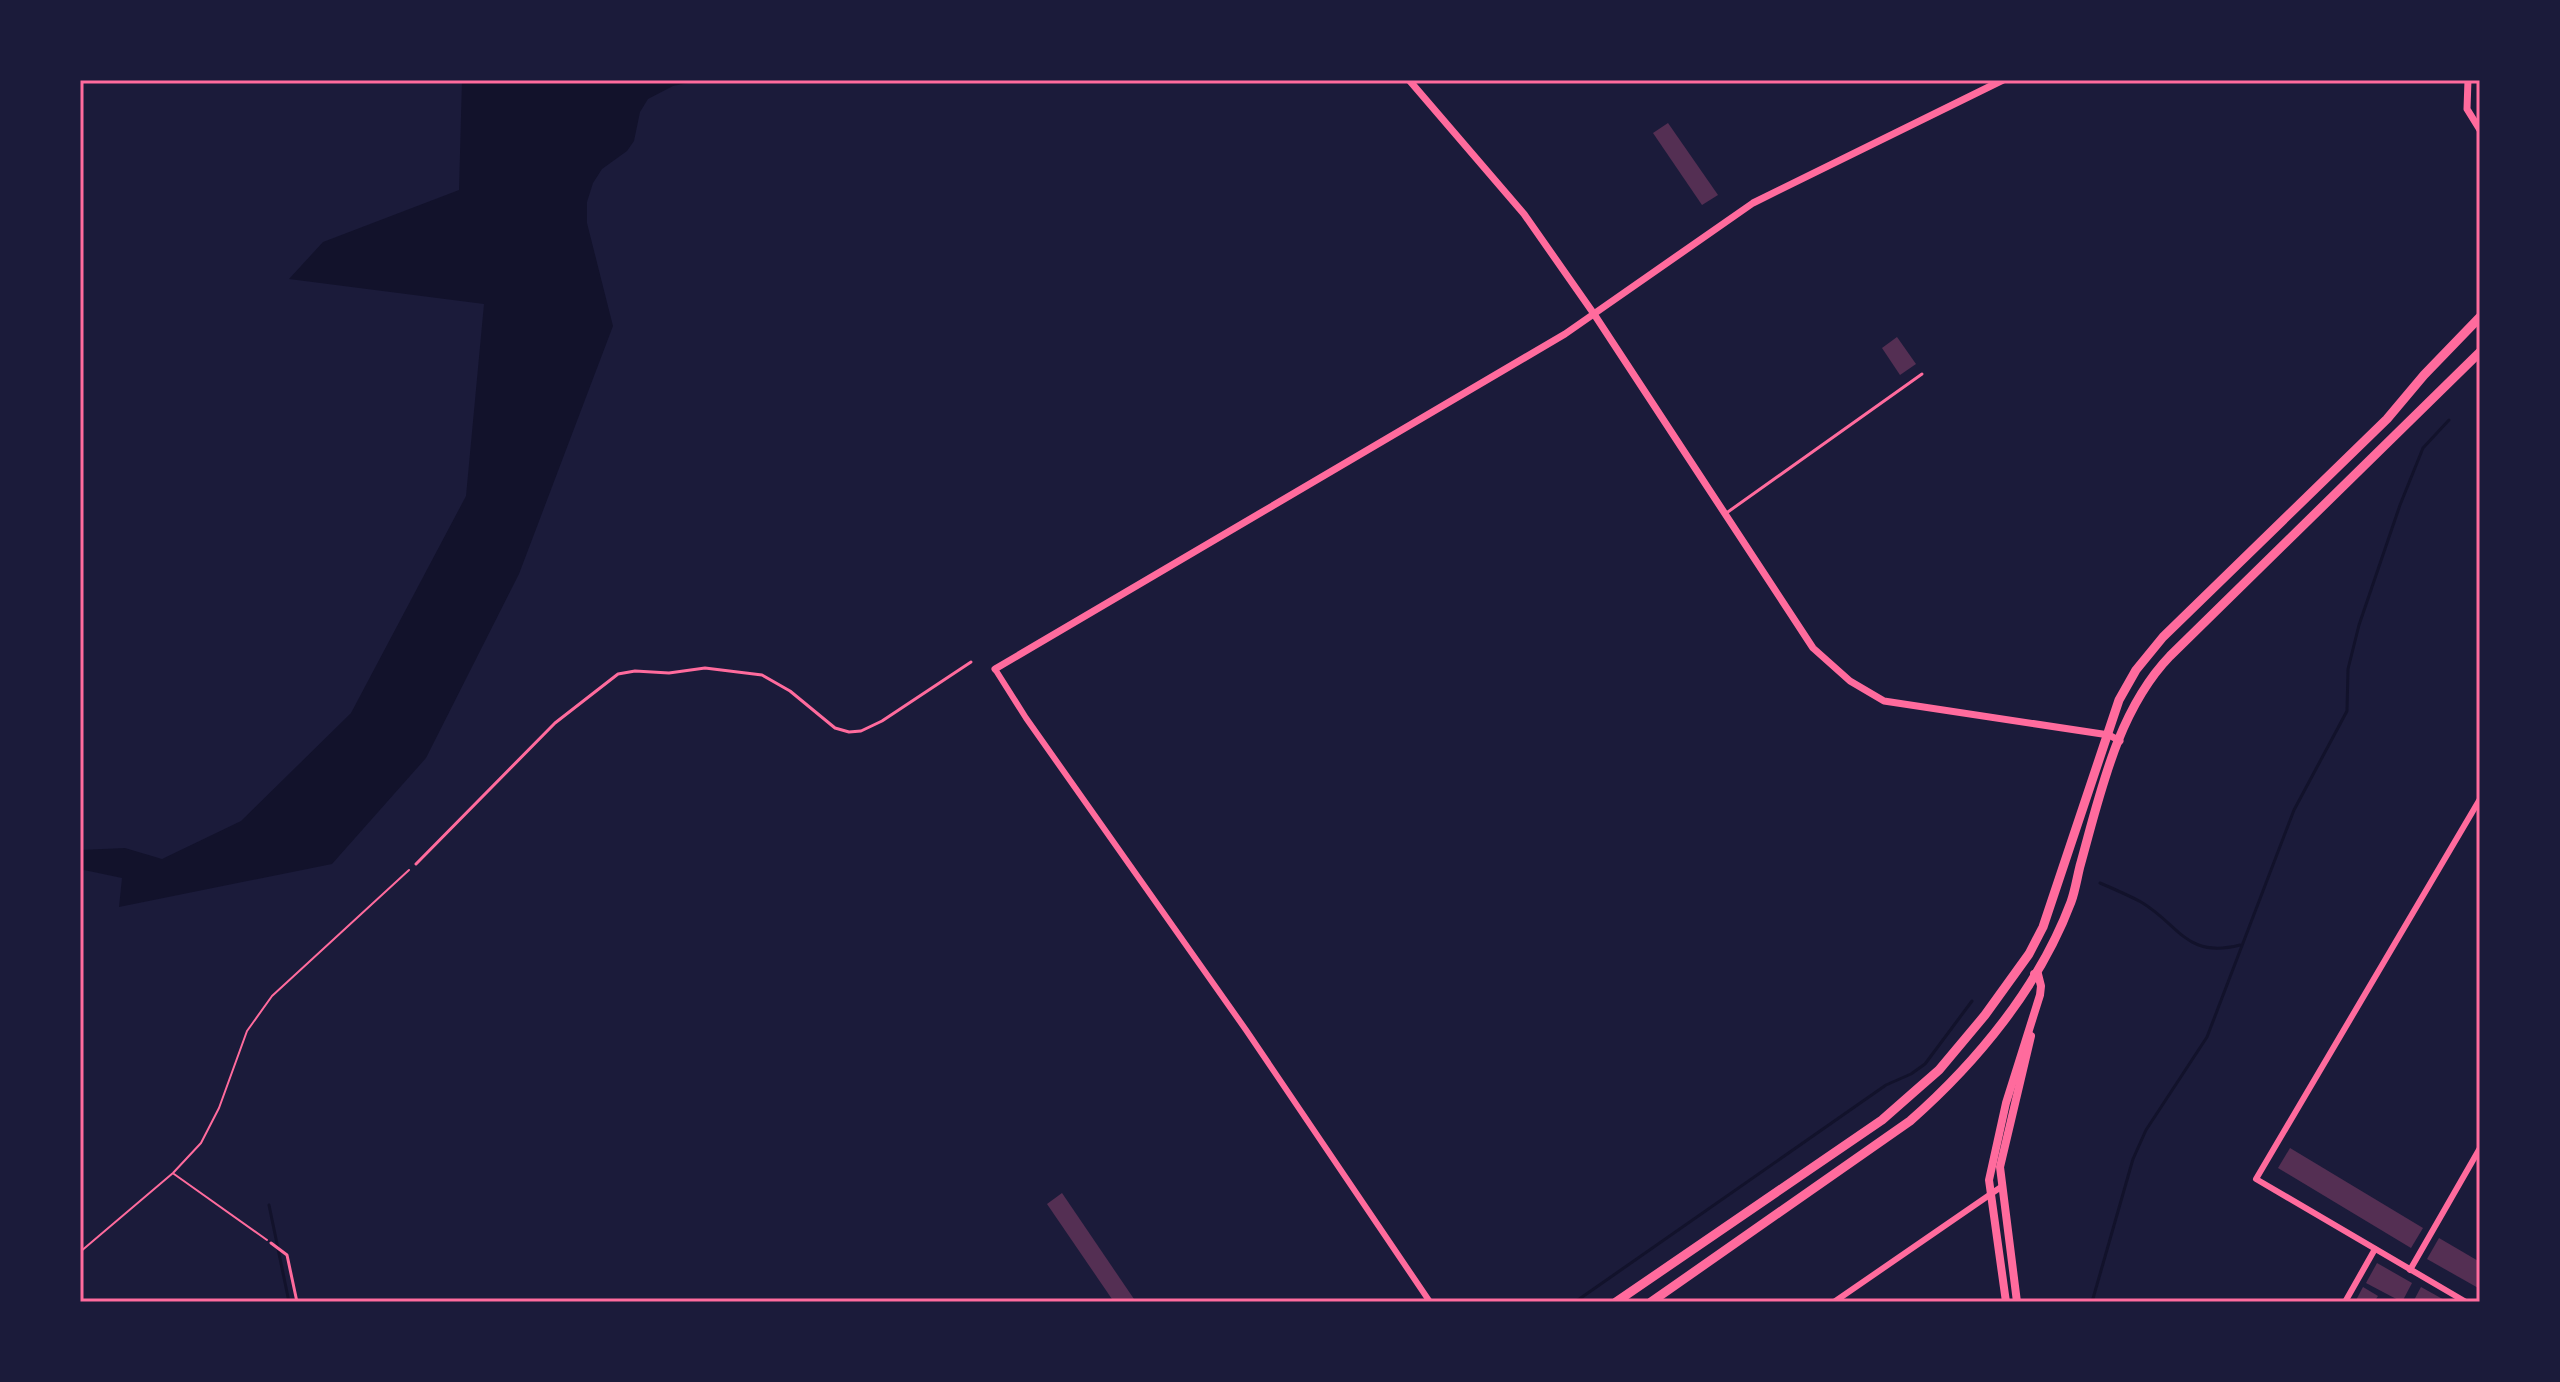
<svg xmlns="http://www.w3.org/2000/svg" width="2560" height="1382" viewBox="0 0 2560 1382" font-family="Cabin,sans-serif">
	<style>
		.water { fill: #12122b }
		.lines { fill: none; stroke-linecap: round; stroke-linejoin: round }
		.stream { stroke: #12122b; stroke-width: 3 }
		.building { fill: #542f53 }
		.path { stroke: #ff6b9d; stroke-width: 2 }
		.service { stroke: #ff6b9d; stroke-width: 3 }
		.minor { stroke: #ff6b9d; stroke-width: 6 }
		.tertiary { stroke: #ff6b9d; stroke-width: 7 }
		.secondary { stroke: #ff6b9d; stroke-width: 8 }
		.primary { stroke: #ff6b9d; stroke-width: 9 }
		.neatline { fill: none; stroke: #ff6b9d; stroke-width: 3 }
	</style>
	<rect width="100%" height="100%" fill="#1b1b3a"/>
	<polygon class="water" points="462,80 703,80 673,86 648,99 640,112 634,141 627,151 602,169 593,183 587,202 587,223 613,326 519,574 426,758 332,864 119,907 122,878 84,870 80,872 80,850 125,848 162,859 241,821 351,713 466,496 484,304 289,279 323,242 459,190"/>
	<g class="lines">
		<g class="stream">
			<path d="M2100 883C2114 889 2128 895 2141 902 2180 925 2186 959 2240 945"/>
			<polyline points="269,1205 289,1302"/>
			<polyline points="1575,1302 1886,1085 1911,1074 1925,1064 1972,1001"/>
			<polyline points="2092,1302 2133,1159 2146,1130 2207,1037 2294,810 2347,711 2348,669 2359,625 2400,505 2423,448 2449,420"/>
		</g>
	</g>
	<g class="building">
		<polygon points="1668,123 1718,195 1702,205 1653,133"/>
		<polygon points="1897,337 1916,364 1900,375 1882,348"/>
		<polygon points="2290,1148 2423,1228 2411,1248 2278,1168"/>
		<polygon points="1062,1193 1136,1302 1114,1302 1047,1204"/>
		<polygon points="2439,1238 2480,1262 2480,1289 2427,1259"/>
		<polygon points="2377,1263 2412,1283 2402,1302 2366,1283"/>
		<polygon points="2363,1287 2378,1296 2374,1302 2355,1302"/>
		<polygon points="2421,1287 2448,1302 2413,1302"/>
	</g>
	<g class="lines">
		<g class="path">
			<polyline points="174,1174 267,1240"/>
			<polyline points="80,1252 173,1173 201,1143 219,1108 247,1031 272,996 409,870"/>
		</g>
		<g class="service">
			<polyline points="1725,514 1922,374"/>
			<polyline points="416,864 555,723 618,674 635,671 669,673 705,668 762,675 790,691 835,728 849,732 861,731 882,721 971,662"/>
			<polyline points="271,1243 287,1255 297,1302"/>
		</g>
		<g class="minor">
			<polyline points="995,669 1026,718 1246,1030 1430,1302"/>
			<polyline points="2410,1270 2480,1148"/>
			<polyline points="1834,1302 2001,1187"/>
			<polyline points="2345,1302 2375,1249"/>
			<polyline points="2466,1302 2256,1179 2480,799"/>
		</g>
		<g class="tertiary">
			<polyline points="1409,80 1524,214 1594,314 1813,648 1850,681 1884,701 2109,735 2120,741"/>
			<polyline points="2468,80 2467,109 2480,130"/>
			<polyline points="995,669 1565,334 1753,203 2003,80"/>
		</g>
		<g class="secondary">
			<polyline points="2006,1302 1989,1180 2006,1103 2040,995 2041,986 2038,974 2034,974"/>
			<polyline points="2017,1302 2000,1167 2031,1036"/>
		</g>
		<g class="primary">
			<polyline points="1616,1302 1882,1120 1915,1091 1939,1070 1985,1015 2029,954 2043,927 2119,700 2136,670 2163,637 2387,419 2424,375 2480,317"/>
			<path d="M1651 1302 1910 1121C1977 1062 2039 987 2071 902 2075 891 2077 878 2080 866 2100 795 2117 711 2170 656L2480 352"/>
		</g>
	</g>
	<rect width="2560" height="1382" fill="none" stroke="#1b1b3a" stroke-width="164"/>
	<rect x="82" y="82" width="2396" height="1218" class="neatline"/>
</svg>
